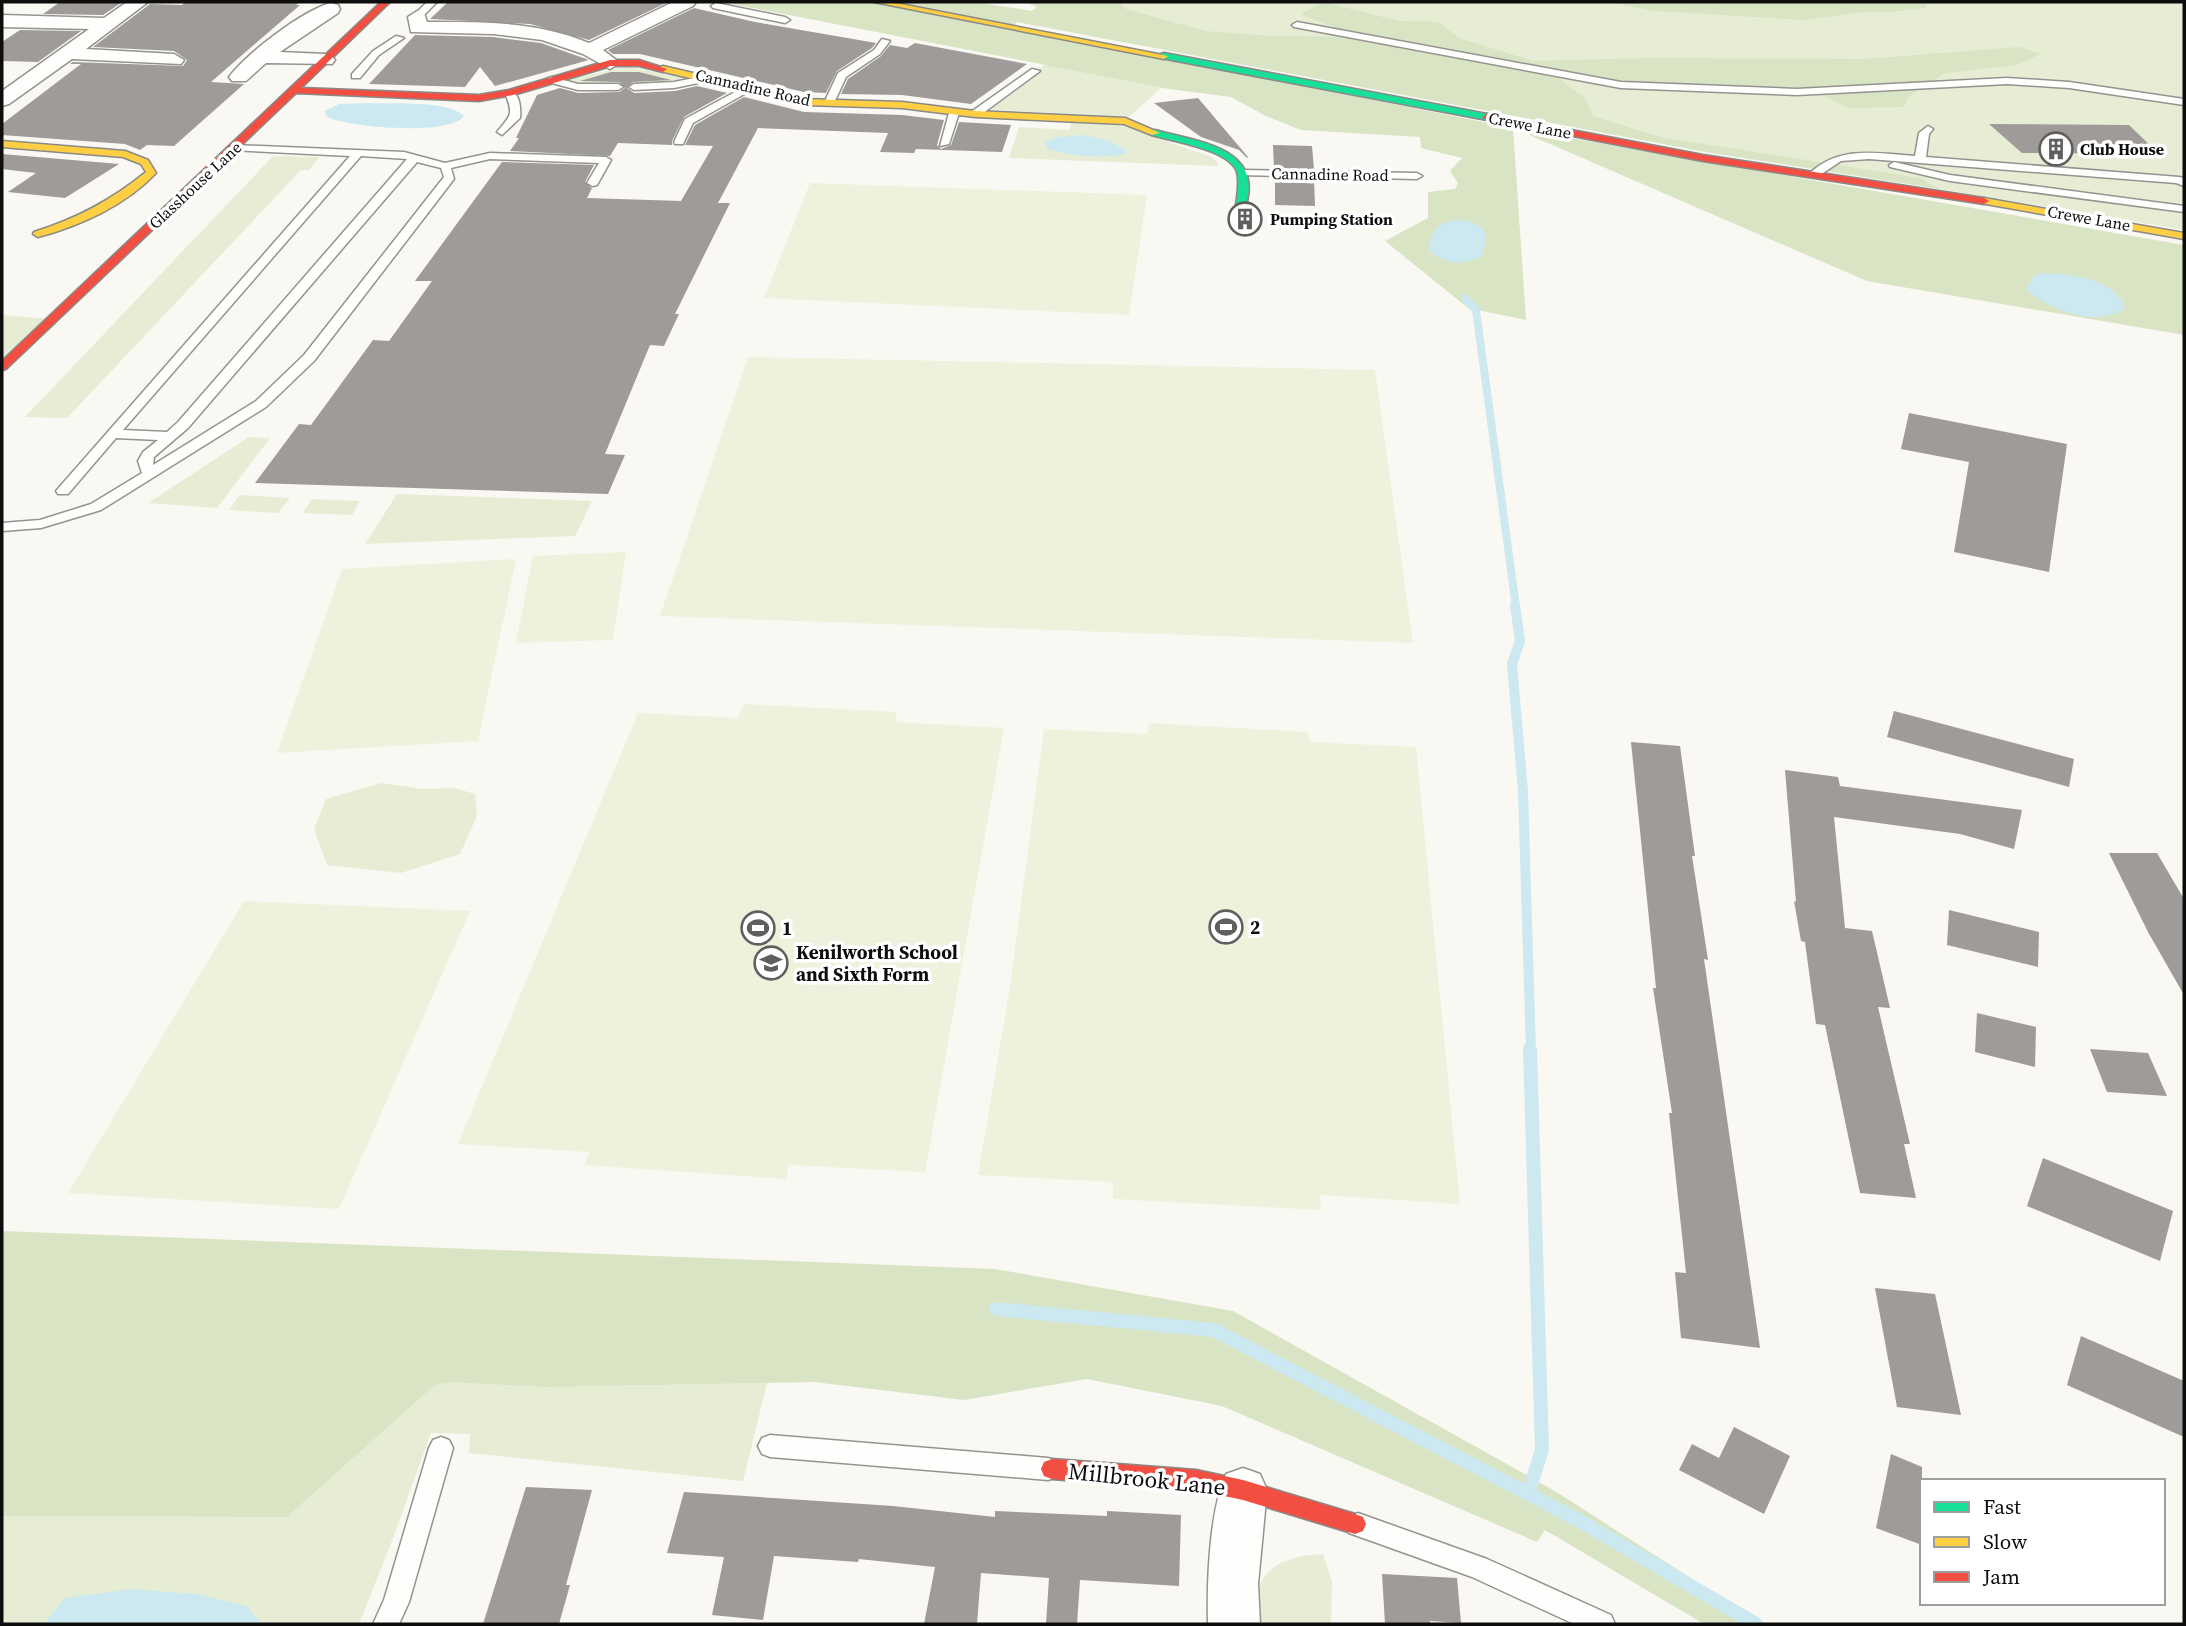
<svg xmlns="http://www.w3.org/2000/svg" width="2186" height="1626" viewBox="0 0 2186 1626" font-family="'Source Serif 4',serif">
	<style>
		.green { fill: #e6edd4 }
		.forest { fill: #d8e4c3 }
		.pitch { fill: #eef2dd }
		.water { fill: #cce9f1 }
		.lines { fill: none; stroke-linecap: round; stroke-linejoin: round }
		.stream-far2 { stroke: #cce9f1; stroke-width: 8 }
		.stream-far1 { stroke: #cce9f1; stroke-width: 10 }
		.stream { stroke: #cce9f1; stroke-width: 14 }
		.building { fill: #9e9b98 }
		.lane-casing { stroke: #949390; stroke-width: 3 }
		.street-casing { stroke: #949390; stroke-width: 3 }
		.fast-casing { stroke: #8a8987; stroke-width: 3 }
		.slow-casing { stroke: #8a8987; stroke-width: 3 }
		.jam-casing { stroke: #8a8987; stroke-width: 3 }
		.lane { fill: #fefefd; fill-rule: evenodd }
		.street { fill: #fefefd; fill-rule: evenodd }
		.fast { fill: #16e098; fill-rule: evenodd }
		.slow { fill: #ffcf43; fill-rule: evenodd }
		.jam { fill: #f24e42; fill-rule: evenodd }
		.labels { text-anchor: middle; stroke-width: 7; stroke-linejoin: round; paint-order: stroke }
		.far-street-label { font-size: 16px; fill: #0d0d0d; stroke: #fff }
		.far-poi-label { font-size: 16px; font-weight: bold; fill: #0d0d0d; stroke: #fff; text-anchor: start }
		.poi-label { font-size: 19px; font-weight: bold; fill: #0d0d0d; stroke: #fff; text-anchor: start }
		.near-street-label { font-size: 23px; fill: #0d0d0d; stroke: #fff }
	</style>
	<rect width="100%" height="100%" fill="#faf8f2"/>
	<g class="green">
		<polygon points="1026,2 2184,2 2184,230 1916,185 1017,22 1037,7"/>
		<polygon points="1046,64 1162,87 1129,117 980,109"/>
		<path d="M619 68H634L687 78C648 86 603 88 564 81Z"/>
		<polygon points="1071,123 1123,126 1212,157 1218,163 1217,166 1009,158 1019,127 1069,130"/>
		<polygon points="273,156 320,157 309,170 301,170 67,418 25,417"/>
		<polygon points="2,315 52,319 12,357 2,356"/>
		<polygon points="249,437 270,438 217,508 148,503"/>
		<polygon points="397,494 592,501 575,536 365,544"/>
		<polygon points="240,495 290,498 278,513 229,510"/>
		<polygon points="312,499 360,501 352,515 303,513"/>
		<polygon points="381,783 423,789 454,788 475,794 477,816 460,854 401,873 327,865 314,829 326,799"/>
		<polygon points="451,1381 549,1387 767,1383 743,1481 469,1453 470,1434 431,1433 393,1538 359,1624 2,1624 2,1516 287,1517 435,1385"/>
		<path d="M1323 1554 1332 1582 1331 1624H1261C1260 1615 1255 1599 1258 1590 1266 1561 1298 1555 1323 1554Z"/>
	</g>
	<g class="forest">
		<polygon points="722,2 974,2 1032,11 1037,7 1026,2 1119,2 1126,9 1205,31 1272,36 1357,37 1301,14 1323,2 1399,21 1438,22 1459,38 1533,61 1646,58 1865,59 2019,47 2041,54 2016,65 1945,73 1909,96 1904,107 1848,108 1810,89 1558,78 1586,99 1593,116 1660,137 1920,178 1940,189 1705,152 1017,22 1010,27 1513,128 2184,245 2184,335 1867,281 1513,128 1526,320 1468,308 1385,241 1428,218 1428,192 1455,189 1458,183 1450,171 1462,158 1421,148 1420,137 1301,130 1266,116 1231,97 1169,89"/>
		<polygon points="1609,2 1924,2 1927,8 1891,12 1864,12 1803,20 1655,11"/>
		<polygon points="2,1231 995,1269 1233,1311 1555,1491 1762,1624 1704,1624 1545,1530 1537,1542 1222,1406 1087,1379 964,1400 814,1382 549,1387 451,1382 435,1385 287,1517 2,1516"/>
	</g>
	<g class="pitch">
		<polygon points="810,183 1147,195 1129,315 764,298"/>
		<polygon points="748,357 1375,370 1413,643 660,616"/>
		<polygon points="626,552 613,640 516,643 533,556"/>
		<polygon points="516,559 478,741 277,753 342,569"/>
		<polygon points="744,704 897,712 895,722 1004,728 925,1172 789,1165 786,1179 585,1165 589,1152 458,1144 638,713 738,718"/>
		<polygon points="1149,723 1308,732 1310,742 1416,747 1460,1204 1320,1195 1321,1210 1113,1199 1113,1182 978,1175 1010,987 1044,729 1147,734"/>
		<polygon points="244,901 470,911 339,1209 68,1193"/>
	</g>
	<g class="water">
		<path d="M368 103C391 104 448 100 464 116 452 136 345 128 326 116L325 111 339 104Z"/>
		<path d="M1085 135 1109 141 1127 151 1126 154C1102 159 1071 156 1048 149L1045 142 1057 137Z"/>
		<path d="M1463 220C1488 226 1488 234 1482 256 1464 266 1446 264 1430 252 1429 229 1441 220 1463 220Z"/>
		<path d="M2043 273C2070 274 2116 279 2125 308 2097 329 2049 310 2026 289L2034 276Z"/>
		<polygon points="131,1589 196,1594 246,1606 262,1624 44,1624 65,1598"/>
	</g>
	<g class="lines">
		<polyline class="stream-far2" points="1465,298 1476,310 1516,607"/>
		<polyline class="stream-far1" points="1515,605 1520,641 1512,664 1523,791 1531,1051"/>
		<g class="stream">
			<polyline points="996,1309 1214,1330 1578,1520 1756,1624"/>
			<polyline points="1528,1494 1542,1450 1530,1049"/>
		</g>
	</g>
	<g class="building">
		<polygon points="60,2 93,2 121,3 103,15 43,14"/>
		<polygon points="186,2 300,2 296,5 300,5 211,82 244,84 174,146 147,145 140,150 125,144 2,135 2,124 81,64 70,64 73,62 183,66 187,60 174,51 93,47 150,4 182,5"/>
		<polygon points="448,2 661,2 666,3 589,40 530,24 430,19"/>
		<polygon points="694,8 755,22 876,43 872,48 837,71 826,93 804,92 640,54 613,54 608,50"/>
		<polygon points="20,30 81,31 38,62 2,61 2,42"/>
		<polygon points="415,35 493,37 541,43 589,60 495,86 480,67 465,87 369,84"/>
		<polygon points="915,43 1027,64 971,104 902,95 841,94 848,79 881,56 890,45 907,48"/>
		<polygon points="611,72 639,72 671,80 633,82 627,88 634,93 675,91 697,86 727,93 684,117 672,141 672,145 618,143 610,156 510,151 519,138 516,138 537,95 560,88 578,93 619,92 625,88 619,82 580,81"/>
		<polygon points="744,97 804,112 902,115 944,120 937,145 941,149 951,145 959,122 1011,125 1002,152 916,149 914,153 880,152 888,133 758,128 718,203 730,203 675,314 679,314 664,346 650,345 605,454 625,455 608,494 255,483 299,424 311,425 373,340 389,341 432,281 415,281 502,162 594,165 585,182 592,188 587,198 681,201 713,146 685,145 695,125"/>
		<polygon points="1198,98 1248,157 1247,158 1239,150 1201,137 1154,103"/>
		<polygon points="1989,124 2129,125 2159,154 2022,153"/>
		<polygon points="1273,145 1312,146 1314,169 1274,168"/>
		<polygon points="2,154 119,164 65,198 8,192 36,173 2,169"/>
		<polygon points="1275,178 1314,179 1315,206 1275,205"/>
		<polygon points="1909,413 2067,444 2049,572 1954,552 1969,462 1901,449"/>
		<polygon points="1894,711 2074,759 2069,787 1887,737"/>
		<polygon points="1631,742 1680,746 1695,856 1692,856 1708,960 1704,959 1760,1348 1681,1338 1675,1272 1686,1273 1669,1113 1672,1113 1653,988 1656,988"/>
		<polygon points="1785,770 1838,777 1840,786 2022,810 2014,849 1960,834 1834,817 1845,928 1872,931 1890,1008 1878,1007 1910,1144 1904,1144 1916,1198 1860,1193 1825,1025 1816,1024 1805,942 1801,941 1794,901 1796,902"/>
		<polygon points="2109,853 2157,853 2184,899 2184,995 2148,932"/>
		<polygon points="1949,910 2039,932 2038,967 1947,945"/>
		<polygon points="1977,1013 2036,1027 2035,1067 1975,1052"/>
		<polygon points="2090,1049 2148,1053 2167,1096 2107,1092"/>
		<polygon points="2043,1158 2173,1211 2160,1261 2027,1206"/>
		<polygon points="1875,1288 1935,1294 1961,1415 1897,1407"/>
		<polygon points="2081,1336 2184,1381 2184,1437 2067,1385"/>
		<polygon points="1734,1427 1790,1456 1764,1514 1679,1470 1692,1444 1719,1458"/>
		<polygon points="1891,1454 1922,1467 1922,1545 1876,1528"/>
		<polygon points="526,1487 592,1490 566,1585 570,1585 559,1624 483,1624"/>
		<polygon points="684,1492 893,1506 995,1517 995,1511 1107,1516 1107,1511 1181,1515 1179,1586 1080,1580 1077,1624 1046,1624 1049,1578 981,1573 977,1624 924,1624 935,1567 859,1559 858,1562 774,1556 763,1620 712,1615 724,1557 667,1553"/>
		<polygon points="1382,1574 1457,1578 1461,1623 1430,1621 1430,1624 1385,1624"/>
	</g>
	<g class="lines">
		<defs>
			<g id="lane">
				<polygon points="427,2 437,2 420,19 414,19 414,15"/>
				<polygon points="716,3 785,17 790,20 785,23 713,8 711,6"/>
				<polygon points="1297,22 1621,82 1797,89 2007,78 2069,82 2184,99 2184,105 2069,88 2007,84 1797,95 1621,88 1294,27 1292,25"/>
				<polygon points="396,36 404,38 379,55 360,78 352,78 352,74 373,51"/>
				<polygon points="882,39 890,41 880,54 846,77 833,105 825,105 824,103 838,73 874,50"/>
				<polygon points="1032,69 1040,71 979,116 971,116 971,112"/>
				<polygon points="709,75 713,76 713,80 674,88 634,90 629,87 634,84 674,82"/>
				<polygon points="552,77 578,84 618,84 623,87 618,90 578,90 548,82 548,78"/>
				<polygon points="746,86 755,88 693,123 683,144 675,144 674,142 685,119"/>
				<path d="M510 90C520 94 521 108 520 118L502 135 497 132C511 115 514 115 505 93Z"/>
				<polygon points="954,110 959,113 949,144 940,146 949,113"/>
				<path d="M1928 126 1933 129 1929 134 1926 157 2179 177 2184 178V186L2176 183 1869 159 1841 161 1817 177 1808 175C1838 145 1876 153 1915 156L1919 133Z"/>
				<path d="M234 145 404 152 445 163 490 153 606 157 611 160 597 185 593 186 587 183 599 163 490 159 451 168 454 179 314 361 266 407 101 510 41 528 2 531V523L40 520 91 504 142 473 138 461 143 452 158 440 116 438 68 494H58L56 491 350 156 230 150V146ZM361 156 407 159 178 422 167 432 123 430ZM417 162 441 168 444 177 304 355 256 401 153 465 154 457 188 428Z"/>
				<polygon points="1894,162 1950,175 2184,206 2184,212 1950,181 1890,167 1889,165"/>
				<polygon points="1243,170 1417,173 1422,176 1417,179 1239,175 1238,173"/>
				<polygon points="770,1435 1048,1458 1057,1461 1060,1469 1057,1477 1048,1480 770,1457 762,1454 758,1446 762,1438"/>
				<polygon points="441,1437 449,1440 453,1448 409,1602 399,1624 373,1624 384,1600 429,1448 433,1440"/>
				<polygon points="1358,1513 1487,1559 1611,1615 1615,1624 1574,1624 1472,1577 1349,1533 1346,1525 1349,1517"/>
			</g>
			<g id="street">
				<polygon points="127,2 148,2 86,49 174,54 184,60 181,64 72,59 9,104 2,106 2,91 89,29 2,27 2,15 104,18"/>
				<path d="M673 2H696L693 6 603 50 620 63 610 69 583 54 542 40 493 34 411 32 408 17 417 11 424 13 427 22C482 22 537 21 589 43Z"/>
				<path d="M331 3 338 5 340 9 338 13 280 52 325 54 332 56 335 60 332 64 266 63 246 81H232L229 77C246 54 303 10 331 3Z"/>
				<path d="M1243 1468 1260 1474 1267 1490 1258 1584 1260 1624H1208C1207 1583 1209 1512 1226 1474Z"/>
			</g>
			<g id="fast">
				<polygon points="1164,53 1487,114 1492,117 1487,120 1161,58 1161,54"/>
				<path d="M1155 130C1197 142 1266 147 1245 208L1236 206C1237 195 1240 183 1237 172 1229 149 1173 142 1152 135L1150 133Z"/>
			</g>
			<g id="slow">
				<polygon points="874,2 890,2 1168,56 1164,59"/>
				<polygon points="663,66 804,99 902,102 975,111 1125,118 1160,133 1152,135 1124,124 975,117 902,108 804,105 660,71 660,67"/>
				<path d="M2 141 125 151 148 160 156 173C126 205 80 226 38 237L33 234 34 232C76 219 112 200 146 172L141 164 123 157 2 147Z"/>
				<polygon points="1984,198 2184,233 2184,239 1980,203 1980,199"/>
			</g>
			<g id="jam">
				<polygon points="381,2 390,2 301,88 479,95 509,90 610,60 639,60 667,69 663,72 639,66 611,66 513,95 479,101 296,93 6,369 2,370 2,361"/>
				<polygon points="1487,114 1703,155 1984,198 1989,201 1984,204 1703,161 1484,119 1482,117"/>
				<polygon points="1052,1459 1196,1470 1243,1480 1355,1514 1363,1517 1366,1524 1363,1531 1355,1534 1243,1500 1196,1490 1052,1479 1044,1476 1041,1469 1044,1462"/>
			</g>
		</defs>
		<use href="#lane" class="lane-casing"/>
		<use href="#street" class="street-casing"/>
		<use href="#fast" class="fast-casing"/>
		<use href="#slow" class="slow-casing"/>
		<use href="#jam" class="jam-casing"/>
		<use href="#lane" class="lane"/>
		<use href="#street" class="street"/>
		<use href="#fast" class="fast"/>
		<use href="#slow" class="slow"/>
		<use href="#jam" class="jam"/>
	</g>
	<defs>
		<symbol id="building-ring" viewBox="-11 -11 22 22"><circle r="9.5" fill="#fff" stroke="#605f5d" stroke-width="1.5"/><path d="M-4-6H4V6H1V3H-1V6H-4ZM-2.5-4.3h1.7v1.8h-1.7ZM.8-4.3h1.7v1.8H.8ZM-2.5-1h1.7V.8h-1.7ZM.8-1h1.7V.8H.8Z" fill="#605f5d"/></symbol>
		<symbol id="stadium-ring" viewBox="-11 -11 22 22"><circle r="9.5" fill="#fff" stroke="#605f5d" stroke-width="1.5"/><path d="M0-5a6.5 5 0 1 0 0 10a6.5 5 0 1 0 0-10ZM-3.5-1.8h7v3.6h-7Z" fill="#605f5d"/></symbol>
		<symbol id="school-ring" viewBox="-11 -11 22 22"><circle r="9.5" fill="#fff" stroke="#605f5d" stroke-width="1.5"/><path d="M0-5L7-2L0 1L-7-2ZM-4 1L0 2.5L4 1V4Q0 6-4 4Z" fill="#605f5d"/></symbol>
	</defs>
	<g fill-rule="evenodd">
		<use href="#building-ring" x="2037" y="130" width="38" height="38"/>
		<use href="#building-ring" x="1226" y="200" width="38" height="38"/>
		<use href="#stadium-ring" x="1207" y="908" width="38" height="38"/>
		<use href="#stadium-ring" x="739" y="909" width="38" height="38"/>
		<use href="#school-ring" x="752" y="944" width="38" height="38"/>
	</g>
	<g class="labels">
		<g class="far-street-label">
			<text transform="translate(753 87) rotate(13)" y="6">Cannadine Road</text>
			<text transform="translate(1530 125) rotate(11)" y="6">Crewe Lane</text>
			<text transform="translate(1330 174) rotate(1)" y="6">Cannadine Road</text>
			<text transform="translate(195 185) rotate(-43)" y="6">Glasshouse Lane</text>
			<text transform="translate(2089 218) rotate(10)" y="6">Crewe Lane</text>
		</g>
		<g class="far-poi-label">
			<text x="2080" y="155">Club House</text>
			<text x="1270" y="225">Pumping Station</text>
		</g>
		<g class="poi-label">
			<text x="1250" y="934">2</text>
			<text x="782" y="935">1</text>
			<text x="796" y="959">Kenilworth School<tspan x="796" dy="22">and Sixth Form</tspan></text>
		</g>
		<g class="near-street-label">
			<text transform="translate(1147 1479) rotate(6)" y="8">Millbrook Lane</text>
		</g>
	</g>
	<rect width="2186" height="1626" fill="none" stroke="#0d0d0d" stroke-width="7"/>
	<rect x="1920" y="1479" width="245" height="126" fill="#ffffff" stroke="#9e9e9e" stroke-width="2"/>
	<rect x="1934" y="1502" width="35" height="10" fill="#16e098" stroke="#9e9e9e" stroke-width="2"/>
	<text x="1983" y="1514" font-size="21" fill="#0d0d0d">Fast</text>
	<rect x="1934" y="1537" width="35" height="10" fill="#ffcf43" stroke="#9e9e9e" stroke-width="2"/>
	<text x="1983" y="1549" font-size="21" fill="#0d0d0d">Slow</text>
	<rect x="1934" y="1572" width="35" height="10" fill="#f24e42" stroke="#9e9e9e" stroke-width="2"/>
	<text x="1983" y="1584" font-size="21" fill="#0d0d0d">Jam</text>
</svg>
